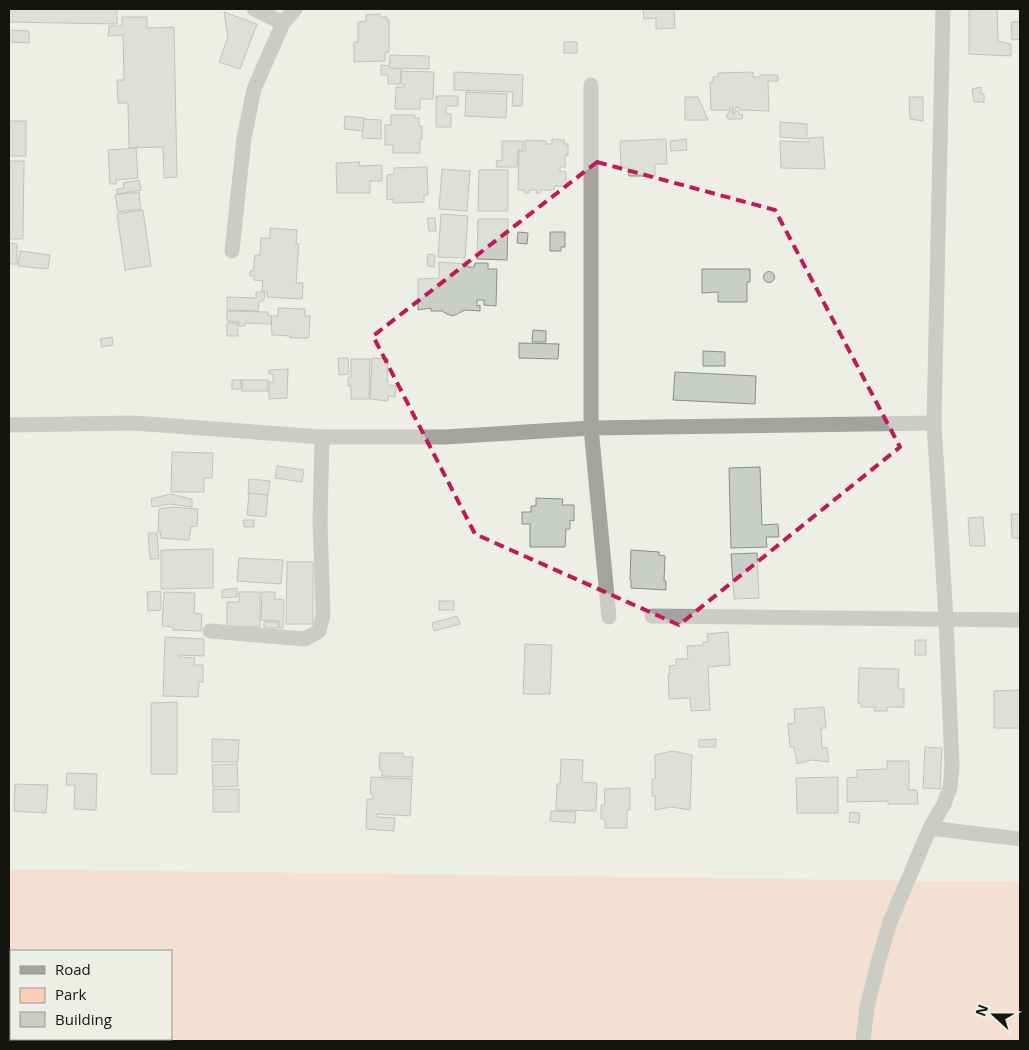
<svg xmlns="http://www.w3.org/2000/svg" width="1029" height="1050" viewBox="0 0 1029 1050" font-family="'Open Sans',sans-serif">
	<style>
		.green { fill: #facfb8; fill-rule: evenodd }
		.building { fill: #c9cec8; stroke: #8a8e88 }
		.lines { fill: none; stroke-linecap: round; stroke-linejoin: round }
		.street { stroke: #a4a3a0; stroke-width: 15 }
		.marked { fill: none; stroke: #c2185b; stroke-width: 4; stroke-dasharray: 10 6; stroke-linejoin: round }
	</style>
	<rect width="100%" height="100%" fill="#edeee6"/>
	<path class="green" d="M9 869 1020 882V1041H9ZM11 951H171V1039H11Z"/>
	<g class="building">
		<polygon points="9,9 117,9 117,24 9,22"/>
		<polygon points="643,9 674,9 675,28 656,29 656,18 644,19"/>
		<polygon points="973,9 997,9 998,41 1011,44 1011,56 969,54 969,11"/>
		<polygon points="1020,9 1020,39 1012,40 1011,22 1019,22"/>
		<polygon points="224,12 257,24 240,69 219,62 228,37"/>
		<polygon points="380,14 380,17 387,17 387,20 389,20 389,52 385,53 385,61 354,62 354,42 358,42 358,22 366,21 366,15"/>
		<polygon points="122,17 147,17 147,28 174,27 177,177 164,178 163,147 129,148 128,103 118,103 117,80 124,80 123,35 108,36 109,26 122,26"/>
		<polygon points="9,30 29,31 29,43 9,42"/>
		<rect x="564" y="42" width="13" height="11"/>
		<polygon points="390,55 429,56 429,69 389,68"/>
		<polygon points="381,65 389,66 389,68 401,69 400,84 388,84 388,75 381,75"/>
		<polygon points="401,71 434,72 433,99 420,99 420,109 395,109 396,87 404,87 405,84 401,84"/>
		<polygon points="454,72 523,75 522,106 512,106 513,92 454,90"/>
		<polygon points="753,72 753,77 760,77 760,75 778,75 778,81 768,81 769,111 739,110 739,107 732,110 733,107 730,107 730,110 711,110 710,83 713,82 713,77 718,77 718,73"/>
		<polygon points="981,87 981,94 984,94 984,102 974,102 972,89"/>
		<polygon points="466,92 507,94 506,118 465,116"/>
		<polygon points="436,96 458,96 458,106 446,106 446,114 451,114 451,127 436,127"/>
		<polygon points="685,97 698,97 708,120 685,120"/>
		<polygon points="909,97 923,97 923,121 910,119"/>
		<polygon points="731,110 733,111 733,114 735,114 735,110 739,112 739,114 743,115 742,119 728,119 726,115"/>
		<polygon points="391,115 415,115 415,118 419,118 419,126 422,126 422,139 420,138 420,153 393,153 393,145 385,145 385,125 391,125"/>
		<polygon points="345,116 364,118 363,131 344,129"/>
		<polygon points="364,119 381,120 381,139 362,138"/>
		<rect x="9" y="121" width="17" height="35"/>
		<polygon points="780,122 807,124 807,139 780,137"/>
		<polygon points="823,137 825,169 781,168 780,141 809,142 809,138"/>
		<polygon points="552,139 564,140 564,144 568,144 568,156 565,155 565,167 560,167 560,171 566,172 566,187 555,186 554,190 541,190 540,193 536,193 537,190 529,190 529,193 525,193 525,190 518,190 519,151 525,152 525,140 546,141 546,144 552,144"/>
		<polygon points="666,139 667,164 655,164 655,176 629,176 628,168 621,168 620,141"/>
		<polygon points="686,139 687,150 671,151 670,141"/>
		<polygon points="502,141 523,141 523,150 518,150 517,167 496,167 497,160 502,161"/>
		<polygon points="136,148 138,178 116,180 116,184 110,184 108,150"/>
		<polygon points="9,161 24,161 23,239 9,239"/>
		<polygon points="360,162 359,166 382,165 382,181 370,181 370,193 337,193 336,163"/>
		<polygon points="427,167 428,195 424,195 424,202 393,203 393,199 387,200 387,175 394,174 394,168"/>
		<polygon points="442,169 470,171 467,211 439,209"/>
		<polygon points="479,170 508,170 508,211 478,211"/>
		<polygon points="139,180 141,190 117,194 117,189 124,188 123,183"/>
		<polygon points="139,192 141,209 118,212 115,195"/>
		<polygon points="143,210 151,266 125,270 117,214"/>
		<polygon points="441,214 468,216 465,258 438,257"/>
		<polygon points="427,218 435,218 436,231 429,231"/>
		<polygon points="478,219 508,219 507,260 477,259"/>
		<polygon points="270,228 297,230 296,244 299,244 296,283 303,283 302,299 267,297 267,291 262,291 263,281 254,280 254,276 250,276 250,271 253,271 255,255 260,255 261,238 270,238"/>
		<polygon points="518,232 528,233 527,244 517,243"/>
		<polygon points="550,232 565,232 565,247 561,247 561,251 550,251"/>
		<polygon points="9,243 17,244 17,264 9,264"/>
		<polygon points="20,251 50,255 48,269 18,266"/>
		<polygon points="428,254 435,255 434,267 427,266"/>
		<polygon points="439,262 467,264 467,267 474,267 475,263 488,263 488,269 497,269 496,306 484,305 484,300 477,300 477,306 480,305 480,311 465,310 453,316 447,314 442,311 431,311 431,308 418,310 418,279 439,278"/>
		<polygon points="702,269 750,269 750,282 747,282 747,302 718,302 718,292 702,293"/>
		<circle cx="769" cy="277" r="5.5"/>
		<polygon points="256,292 265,292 264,300 259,302 258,311 227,310 227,297 256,298"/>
		<polygon points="278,308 305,309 305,316 310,316 309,338 290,338 290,336 272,335 271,316 278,316"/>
		<polygon points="227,311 268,312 268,315 271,316 271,324 245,323 245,326 239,326 239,322 227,321"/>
		<rect x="227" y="323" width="11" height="13"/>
		<polygon points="533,330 546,331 546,342 532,342"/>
		<polygon points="112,337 113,345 102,347 100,339"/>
		<polygon points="519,343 559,344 558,359 519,358"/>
		<polygon points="703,351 725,352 725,366 703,366"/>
		<polygon points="338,358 348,358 349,374 339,375"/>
		<polygon points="372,358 388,359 387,380 388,380 388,385 396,386 395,397 388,396 388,401 370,399"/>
		<polygon points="351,359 370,359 369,399 351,399 351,386 348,386 348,377 351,377"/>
		<polygon points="288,369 287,398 269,399 269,382 273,382 273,374 269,374 269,370"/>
		<polygon points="675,372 756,376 755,404 673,400"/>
		<rect x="232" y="380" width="9" height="9"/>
		<rect x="242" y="380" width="26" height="11"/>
		<polygon points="172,452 213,453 212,478 204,478 204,492 171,492"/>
		<polygon points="277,466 304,470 302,482 275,478"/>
		<polygon points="760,467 762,525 778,524 779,537 766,537 767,547 731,548 729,468"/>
		<polygon points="249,479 270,481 268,495 248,493"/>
		<polygon points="249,493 268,495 266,517 247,515"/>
		<polygon points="170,494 192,499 192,507 170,504 152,507 151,499"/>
		<polygon points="536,498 563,499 562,505 574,505 574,521 570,520 570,529 566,529 565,547 530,547 530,524 522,524 522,512 531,512 531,506 536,506"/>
		<polygon points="172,507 198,509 197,526 191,527 189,540 160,538 161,532 158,532 159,509"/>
		<polygon points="1011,514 1020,514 1020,559 1019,538 1012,538"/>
		<polygon points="983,517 985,546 970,546 968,518"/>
		<polygon points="243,520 254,520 254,527 244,527"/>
		<polygon points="148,533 157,533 159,559 150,559"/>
		<polygon points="213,549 213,588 161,589 161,550"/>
		<polygon points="631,550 659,552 659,555 665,556 664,581 666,581 666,590 631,588 631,580 630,580"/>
		<polygon points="757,553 759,598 734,599 731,554"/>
		<polygon points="239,558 283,560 281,584 237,581"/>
		<polygon points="287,562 313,562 313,624 286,624"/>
		<polygon points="237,588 237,597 222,598 222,590"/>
		<polygon points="161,591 161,610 148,611 147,592"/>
		<polygon points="164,592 195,593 194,613 202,614 201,631 173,630 173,627 162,626"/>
		<polygon points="239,592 260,592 260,627 227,627 227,602 239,602"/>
		<polygon points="262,592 275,592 275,599 284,600 283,628 279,628 279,621 261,620"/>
		<rect x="439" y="601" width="15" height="9"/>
		<polygon points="457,616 460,624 434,631 432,623"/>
		<rect x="264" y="622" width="14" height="6"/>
		<polygon points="728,632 730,665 708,667 710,710 691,711 690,698 669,699 668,674 670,674 669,666 676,665 676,659 688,659 687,646 703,645 703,642 708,642 707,634"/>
		<polygon points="165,637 204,639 204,656 178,655 179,657 195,658 194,665 203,665 203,682 199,682 198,697 163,696"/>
		<rect x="915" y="640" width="11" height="15"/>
		<polygon points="525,644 552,645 550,694 523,694"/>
		<polygon points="859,668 899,669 898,689 904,689 904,707 887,707 887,711 874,711 875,707 861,707 861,703 858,703"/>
		<polygon points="1020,690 1020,728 994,728 994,691"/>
		<polygon points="177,702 177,774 151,774 151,703"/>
		<polygon points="824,707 826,728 821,728 822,748 827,747 829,762 811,760 797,764 794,747 790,747 788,724 795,723 794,709"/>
		<polygon points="212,739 239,740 238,762 212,762"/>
		<polygon points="716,739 716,747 699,747 699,740"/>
		<polygon points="925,747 942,748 940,789 923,788"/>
		<polygon points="673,751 692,755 690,810 671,807 655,810 655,796 652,796 652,779 655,779 655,755"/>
		<polygon points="380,753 403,753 403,757 413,757 412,777 382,776 382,770 379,770"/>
		<polygon points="561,759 583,760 582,782 597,783 596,811 556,810 557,784 560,784"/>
		<polygon points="887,761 909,761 909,790 917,790 918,804 888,804 888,801 847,802 847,778 857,777 857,770 887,769"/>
		<polygon points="237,764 238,786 213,787 212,765"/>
		<polygon points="67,773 97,774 96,810 74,809 75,785 66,785"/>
		<polygon points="371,777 412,779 410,816 377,814 377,817 395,818 394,831 366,829 367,799 373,799 373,794 370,794"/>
		<polygon points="838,777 838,813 797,813 796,778"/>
		<polygon points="15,784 48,785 46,813 14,811"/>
		<polygon points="630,788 630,810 627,810 627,828 605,828 605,819 601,819 601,805 605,805 604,789"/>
		<rect x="213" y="789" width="26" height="23"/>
		<polygon points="551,811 576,812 575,823 550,821"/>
		<polygon points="850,812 860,813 859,823 849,822"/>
	</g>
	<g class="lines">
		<g class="street">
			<polyline points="254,9 283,23"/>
			<polyline points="591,85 591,428 609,617"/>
			<polyline points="232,251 244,138 254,89 283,23 295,9"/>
			<polyline points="9,425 134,423 322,437 445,437 591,428 934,423"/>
			<polyline points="652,616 1020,620"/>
			<polyline points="210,631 305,639 319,631 323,615 320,521 322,437"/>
			<polyline points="930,828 1020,839"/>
			<polyline points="863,1041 867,1007 879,959 890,922 930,828 944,804 950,788 952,767 946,619 934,423 943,9"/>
		</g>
	</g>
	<path d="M0 0H1029V1050H0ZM597 162 775 210 900 447 679 625 475 534 373 336Z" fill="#edeee6" fill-opacity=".55" fill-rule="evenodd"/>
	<path class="marked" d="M597 162 775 210 900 447 679 625 475 534 373 336Z"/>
	<rect width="1029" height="1050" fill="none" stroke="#141411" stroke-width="20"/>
	<rect x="10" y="950" width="162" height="90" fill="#edeee6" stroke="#969791"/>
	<rect x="20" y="966" width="25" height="8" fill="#a4a3a0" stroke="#969791"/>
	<text x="55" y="975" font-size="15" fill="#141411">Road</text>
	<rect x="20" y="988" width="25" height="15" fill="#facfb8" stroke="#969791"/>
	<text x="55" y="1000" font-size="15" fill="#141411">Park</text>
	<rect x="20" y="1012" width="25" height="15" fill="#c9cec8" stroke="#969791"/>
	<text x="55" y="1025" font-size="15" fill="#141411">Building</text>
	<g transform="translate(994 1015) rotate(291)" stroke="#edeee6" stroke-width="4" paint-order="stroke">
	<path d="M0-4L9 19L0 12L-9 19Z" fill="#141411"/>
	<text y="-8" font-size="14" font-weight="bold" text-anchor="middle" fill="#141411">N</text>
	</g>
</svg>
